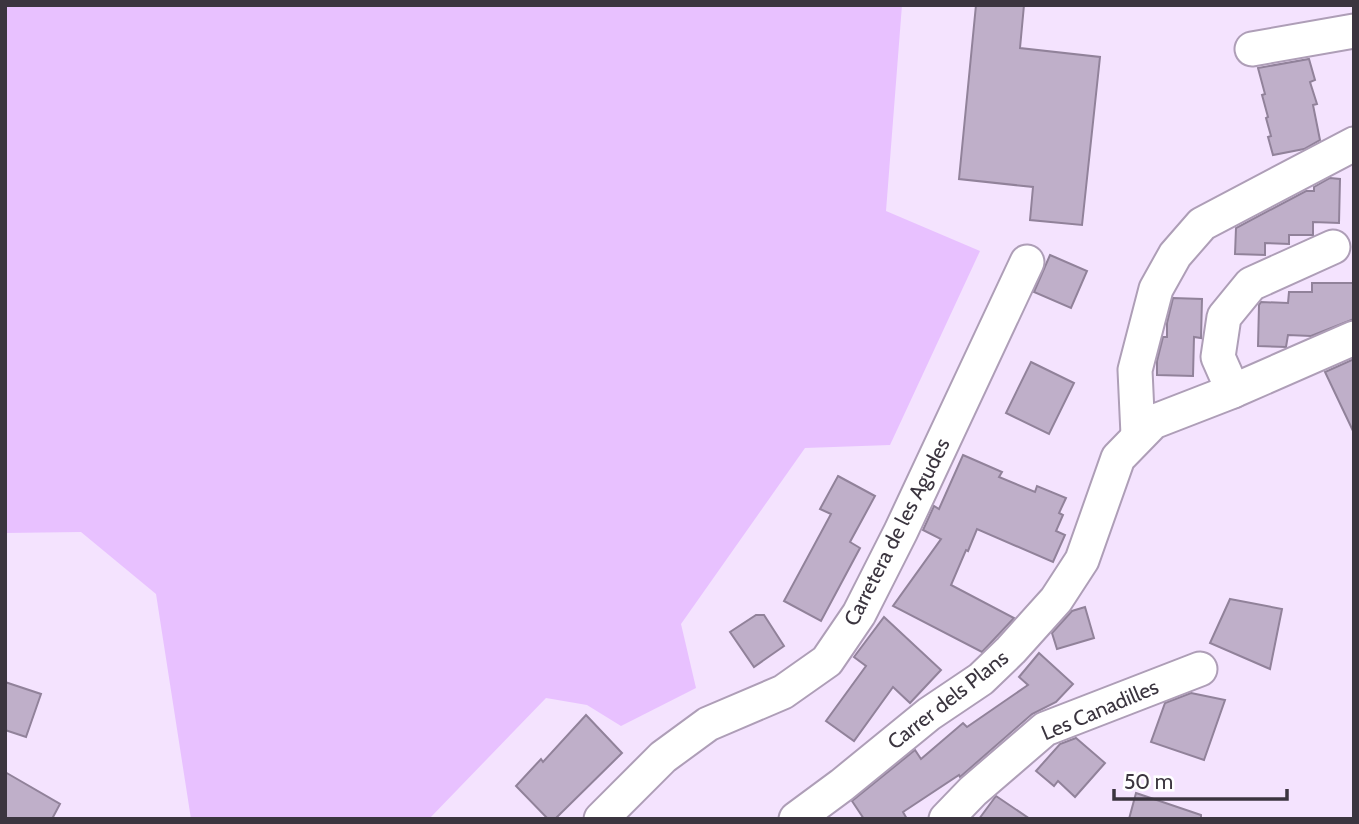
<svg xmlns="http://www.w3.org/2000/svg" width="1359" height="824" viewBox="0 0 1359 824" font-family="Cabin,sans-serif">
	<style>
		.green { fill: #e8c1ff }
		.building { fill: #bfafc9; stroke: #91829a; stroke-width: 2 }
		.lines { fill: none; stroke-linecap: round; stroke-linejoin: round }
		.minor-casing { stroke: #ae9eb7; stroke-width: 37 }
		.minor { stroke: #fff; stroke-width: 33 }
		.labels { text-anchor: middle; stroke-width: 6; stroke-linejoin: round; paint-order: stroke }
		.street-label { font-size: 21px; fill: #3b353f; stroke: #fff }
	</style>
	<rect width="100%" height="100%" fill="#f4e3fe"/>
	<polygon class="green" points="5,5 902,5 886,211 980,251 890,445 805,448 681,624 696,688 621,726 587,705 546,698 429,819 191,819 156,594 81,532 5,533"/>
	<g class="building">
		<polygon points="976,5 1024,5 1020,48 1100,57 1082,225 1030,220 1033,187 959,179"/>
		<polygon points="1309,59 1315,80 1310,82 1317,104 1313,105 1320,140 1304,149 1273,155 1268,137 1271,136 1266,118 1268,117 1262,95 1265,94 1258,68"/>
		<polygon points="1330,178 1340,179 1339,223 1313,222 1313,235 1289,235 1289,244 1265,243 1265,255 1235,254 1236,228 1306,191 1314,191 1314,187"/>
		<polygon points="1050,255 1087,271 1071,308 1034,292"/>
		<polygon points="1312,283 1354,283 1354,319 1311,336 1288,335 1286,347 1258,346 1259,305 1261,302 1288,303 1289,292 1312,292"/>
		<polygon points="1173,298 1202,299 1201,338 1194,337 1193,376 1157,375 1157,361 1163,337 1167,337 1167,323"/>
		<polygon points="1354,359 1354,433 1325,372"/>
		<polygon points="1031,362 1074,383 1049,434 1006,413"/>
		<polygon points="963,455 1002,472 999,477 1035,492 1037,486 1066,498 1059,513 1063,515 1056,531 1065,535 1053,562 977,529 968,551 966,550 951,585 1014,618 982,652 893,606 941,539 923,530 934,506 939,509"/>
		<polygon points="838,476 875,496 850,542 860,548 821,621 784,601 831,514 820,509"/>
		<polygon points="1230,599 1282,609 1270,669 1210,643"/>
		<polygon points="1085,607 1094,638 1057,649 1052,633 1072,611"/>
		<polygon points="756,615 764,615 784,646 754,667 730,632"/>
		<polygon points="884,617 941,670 910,703 893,687 854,741 826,721 866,666 854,657"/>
		<polygon points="1039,653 1073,684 1056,702 1032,714 960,777 959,775 903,812 907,819 864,819 852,801 915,750 921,759 963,723 967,727 1028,685 1019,677"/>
		<polygon points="5,682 41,694 26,737 5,730"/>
		<polygon points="1191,693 1225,700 1204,760 1151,742 1165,703"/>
		<polygon points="586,715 622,753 555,819 548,819 516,786 541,759 543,762"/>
		<polygon points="1076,738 1105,763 1075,797 1058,781 1054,786 1036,771 1060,744"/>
		<polygon points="5,772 60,804 52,819 5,819"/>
		<polygon points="1136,793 1201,815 1201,819 1129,819"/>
		<polygon points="996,796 1030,819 979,819"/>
	</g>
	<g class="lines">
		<defs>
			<g id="minor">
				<polyline points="1252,49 1354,31"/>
				<polyline points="1233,391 1218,357 1224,317 1251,284 1333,247"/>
				<polyline points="1138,435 1135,370 1156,289 1175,255 1202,224 1354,144"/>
				<polyline points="601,819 663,757 708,724 783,692 827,661 859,614 901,531 1027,262"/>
				<polyline points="796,819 842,785 929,714 981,679 1011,650 1056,600 1082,560 1118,458 1153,422 1233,391 1354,338"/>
				<polyline points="946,819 973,791 1045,729 1200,669"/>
			</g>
		</defs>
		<use href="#minor" class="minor-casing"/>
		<use href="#minor" class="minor"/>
	</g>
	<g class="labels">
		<g class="street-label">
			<text transform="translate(897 532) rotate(-63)" y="7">Carretera de les Agudes</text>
			<text transform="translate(948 700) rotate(-38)" y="7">Carrer dels Plans</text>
			<text transform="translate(1100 710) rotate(-23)" y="7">Les Canadilles</text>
		</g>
	</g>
	<rect width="1359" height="824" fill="none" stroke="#3b353f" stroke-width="14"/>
	<path d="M1114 789v10h173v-10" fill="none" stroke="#3b353f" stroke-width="3.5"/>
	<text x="1124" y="789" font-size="21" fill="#3b353f" stroke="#ffffff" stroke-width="5" paint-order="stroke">50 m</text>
</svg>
